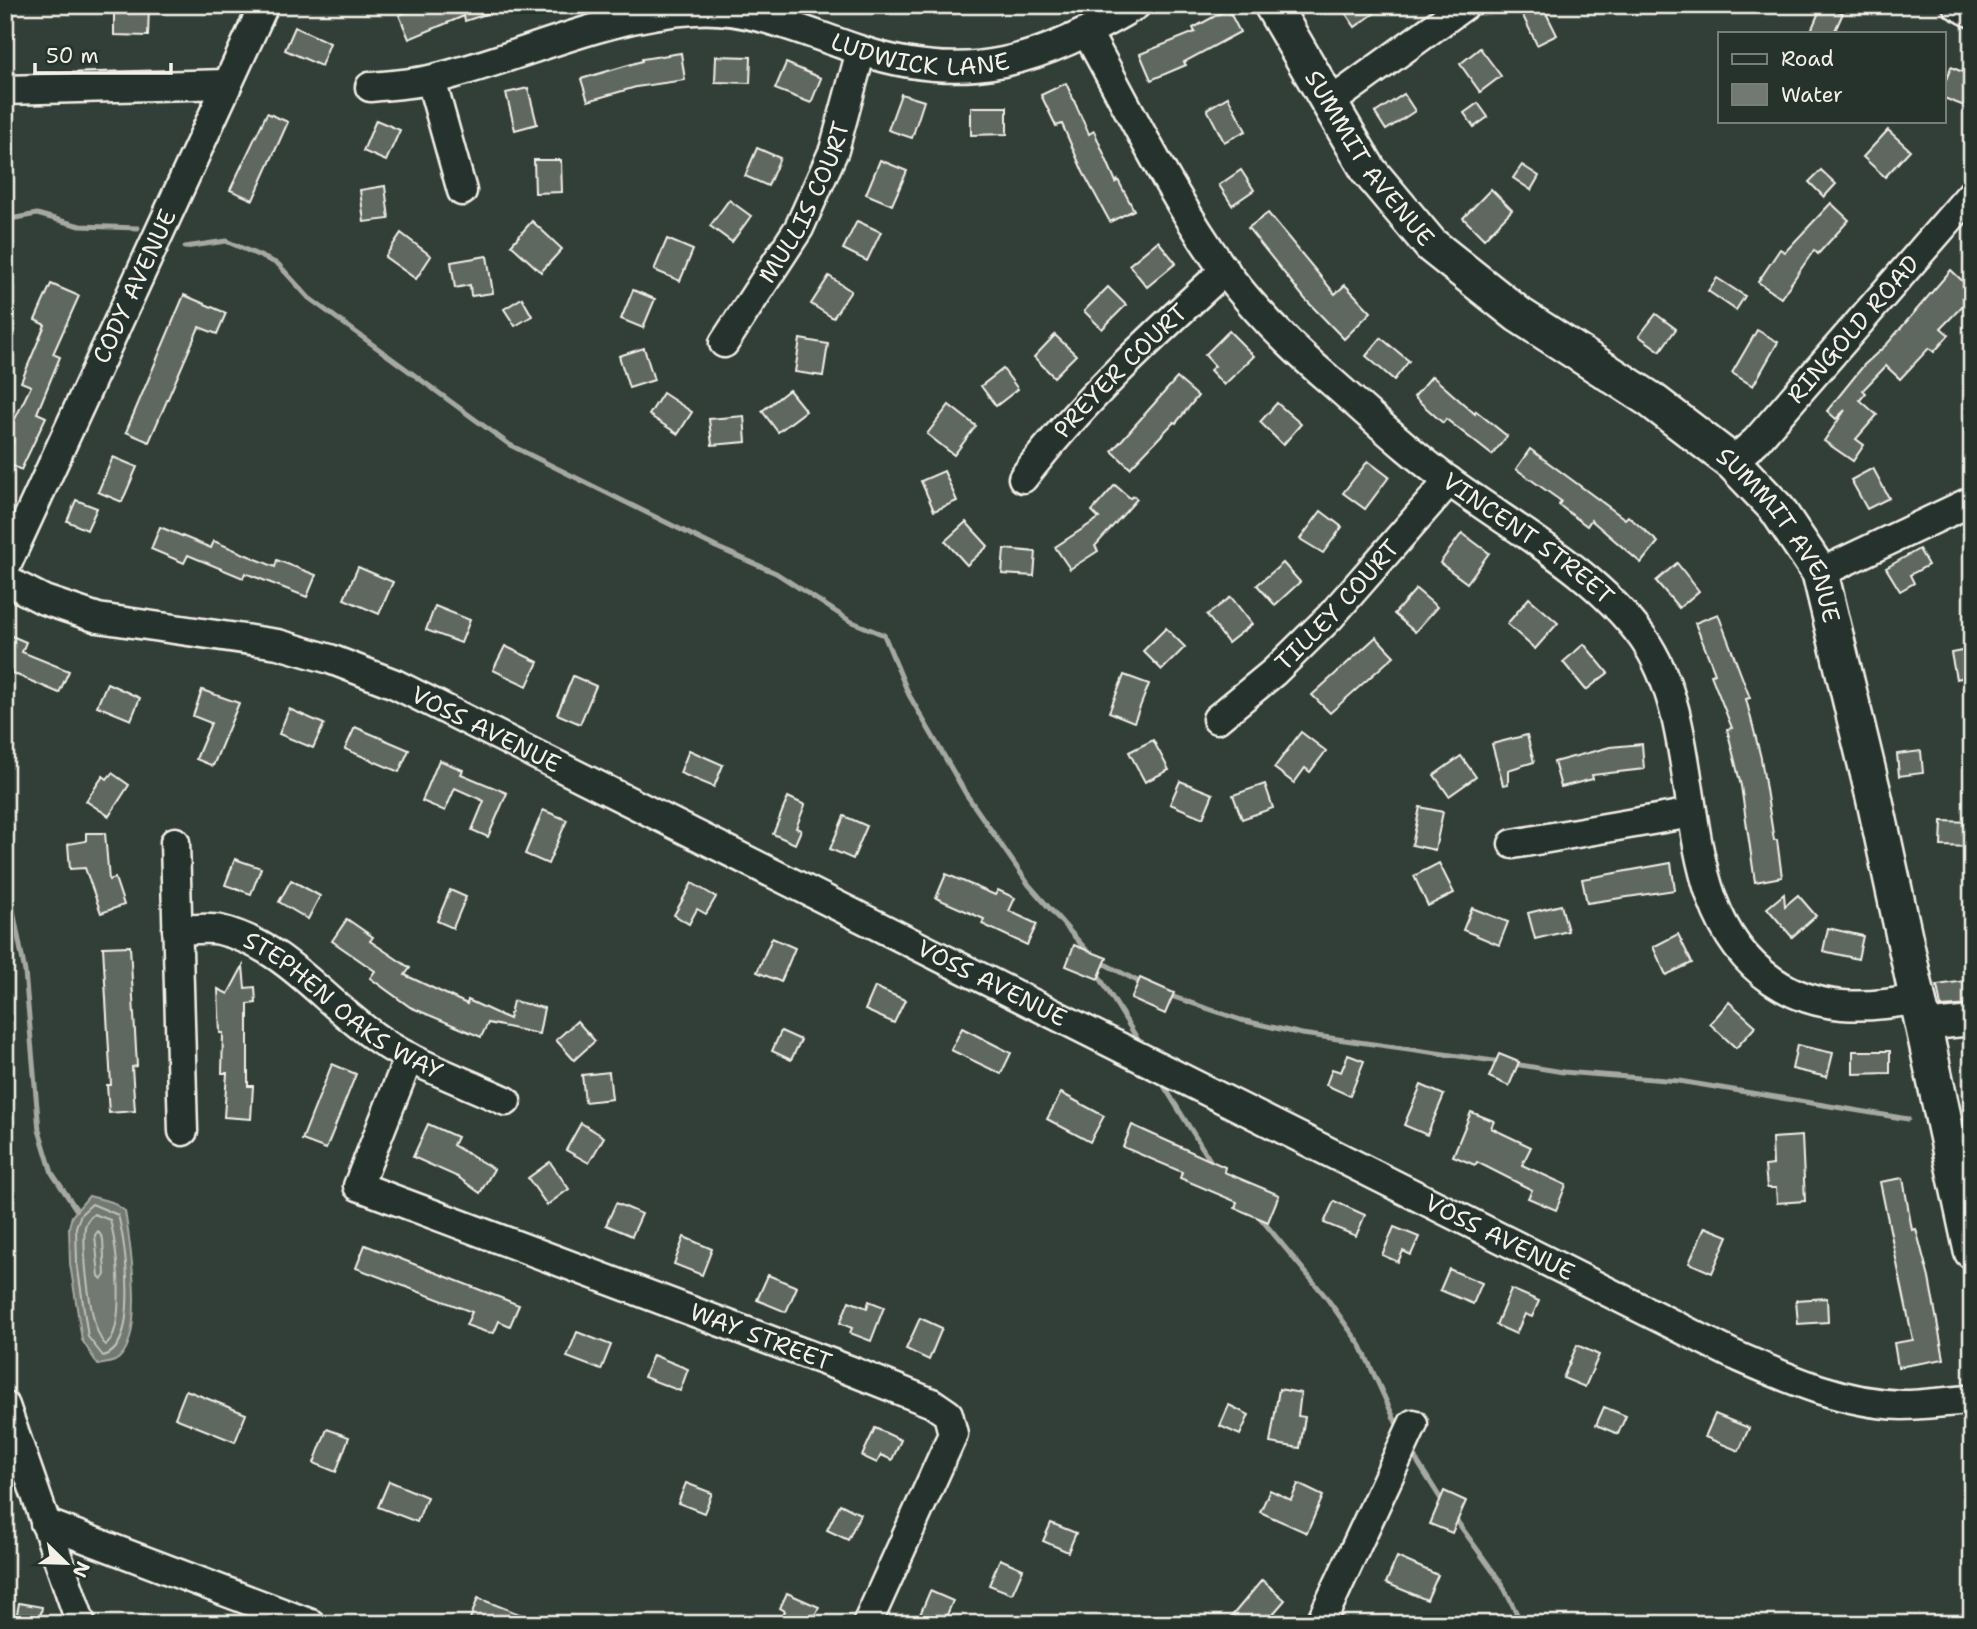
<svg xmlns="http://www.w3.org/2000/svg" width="1977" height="1629" viewBox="0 0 1977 1629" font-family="'Shantell Sans',sans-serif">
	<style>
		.water { fill: #727972; stroke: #a6a9a1; stroke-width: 2 }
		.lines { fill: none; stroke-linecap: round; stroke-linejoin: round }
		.shore { stroke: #c0c1b9; stroke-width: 2 }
		.stream { stroke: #a6a9a1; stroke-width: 5 }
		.building { fill: #5f6861; stroke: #f4f1e8; stroke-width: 2 }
		.minor-casing { stroke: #f4f1e8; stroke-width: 33 }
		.major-casing { stroke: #f4f1e8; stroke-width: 40 }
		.minor { stroke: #26332d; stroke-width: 28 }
		.major { stroke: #26332d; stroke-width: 35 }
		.labels { text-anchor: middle; stroke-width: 5; stroke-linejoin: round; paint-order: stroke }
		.street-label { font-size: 24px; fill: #f4f1e8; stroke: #26332d }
	</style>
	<rect width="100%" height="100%" fill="#323e38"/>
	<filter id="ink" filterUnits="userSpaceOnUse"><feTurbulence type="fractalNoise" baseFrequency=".0143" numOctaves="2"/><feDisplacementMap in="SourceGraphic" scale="14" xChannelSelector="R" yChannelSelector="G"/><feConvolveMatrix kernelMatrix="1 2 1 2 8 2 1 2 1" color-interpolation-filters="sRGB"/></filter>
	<g filter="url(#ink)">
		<path class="water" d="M89 1196 112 1202 125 1211C130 1243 147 1343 115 1361 110 1363 103 1364 98 1365L82 1340 70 1264 69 1227 72 1216Z"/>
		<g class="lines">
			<g class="shore">
				<path d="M92 1204 118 1215C126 1244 140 1348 103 1356L88 1337 77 1263 76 1227 81 1214Z"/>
				<path d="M94 1214 110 1220C117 1246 127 1328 106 1345 90 1334 82 1249 85 1227 86 1221 89 1218 94 1214Z"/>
				<polygon points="98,1231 103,1239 105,1275 102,1279 99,1276 95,1235"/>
			</g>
			<g class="stream">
				<polyline points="5,220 37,214 80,226 138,228"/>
				<polyline points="185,247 226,241 278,264 309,298 510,445 716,547 776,573 850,621 884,635 909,695 966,794 1029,885 1089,953"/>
				<polyline points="5,869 25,972 39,1130 52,1173 76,1209"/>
				<polyline points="1099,961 1143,984"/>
				<polyline points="1097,973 1143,1048"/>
				<polyline points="1168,995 1241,1020 1302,1034 1501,1062"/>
				<polyline points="1514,1064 1563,1072 1679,1081 1908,1119"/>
				<polyline points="1159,1078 1213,1165"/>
				<polyline points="1257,1214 1326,1297 1361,1346 1399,1429"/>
				<polyline points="1410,1450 1444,1504"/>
				<polyline points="1454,1517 1502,1584 1522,1624"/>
			</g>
		</g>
		<g class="building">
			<polygon points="114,5 149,5 148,36 114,35"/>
			<polygon points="422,5 504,5 505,8 465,21 464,16 409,39 399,15"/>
			<polygon points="1340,5 1386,5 1355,27"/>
			<polygon points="1538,5 1542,5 1557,35 1537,45 1522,14"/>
			<polygon points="1822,5 1843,13 1834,33 1810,33"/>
			<polygon points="1228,9 1240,32 1184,62 1186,65 1151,80 1140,54 1195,32 1193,28"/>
			<polygon points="295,27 330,43 321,66 285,50"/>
			<polygon points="1480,48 1501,76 1480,92 1460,64"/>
			<polygon points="681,53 685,80 636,87 588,101 581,79 642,61 642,59"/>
			<polygon points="716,56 751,57 750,83 715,82"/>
			<polygon points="786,63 821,78 811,103 775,89"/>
			<polygon points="1951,67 1972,76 1972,109 1944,98 1944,85"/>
			<polygon points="1066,83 1089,134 1094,131 1116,182 1118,180 1134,210 1110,222 1083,172 1062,124 1056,126 1041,95"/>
			<polygon points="528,88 537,124 515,130 506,93"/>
			<polygon points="901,94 924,101 912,138 888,130"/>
			<polygon points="1404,94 1415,111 1386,130 1375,113"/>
			<polygon points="1228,97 1246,131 1224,142 1207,109"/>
			<polygon points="1478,103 1488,117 1474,127 1464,113"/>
			<polygon points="971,107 1007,107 1007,134 971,135"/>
			<polygon points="267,113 288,122 253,200 230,190"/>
			<polygon points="376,120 400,130 386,161 363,151"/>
			<polygon points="1888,130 1910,150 1885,177 1863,157"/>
			<polygon points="757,148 780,158 768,186 745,176"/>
			<polygon points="534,160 561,160 562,192 535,193"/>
			<polygon points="880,160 907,171 892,205 866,194"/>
			<polygon points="1522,165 1539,176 1531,190 1513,178"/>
			<polygon points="1241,170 1254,190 1232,205 1219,185"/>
			<polygon points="1821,170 1836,184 1824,197 1809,182"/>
			<polygon points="385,186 389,219 364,222 360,190"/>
			<polygon points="1491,189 1512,210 1484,239 1463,218"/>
			<polygon points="729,200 751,216 732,242 710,226"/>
			<polygon points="1831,203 1849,220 1818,254 1814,250 1781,298 1758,282 1780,249 1785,252"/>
			<polygon points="1268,213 1335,294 1345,285 1371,312 1344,339 1305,299 1248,228"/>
			<polygon points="532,221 562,249 541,272 511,245"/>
			<polygon points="857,221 881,232 867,261 843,249"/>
			<polygon points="401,233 431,256 416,279 385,257"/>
			<polygon points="667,239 693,250 680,281 654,270"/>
			<polygon points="1158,241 1176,263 1147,287 1129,265"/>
			<polygon points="487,256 493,293 471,296 470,285 455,288 451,262"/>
			<polygon points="1951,270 1972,290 1972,296 1941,328 1949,335 1934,352 1929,348 1900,379 1886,366 1863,390 1866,393 1860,400 1877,415 1856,439 1864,445 1853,461 1824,441 1845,410 1836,419 1827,411 1864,365 1887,344"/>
			<polygon points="829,276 851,291 833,318 811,304"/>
			<polygon points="1717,278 1745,296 1736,310 1708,291"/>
			<polygon points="51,284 79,296 53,354 60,357 37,413 46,417 21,470 5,462 13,441 5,437 5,415 15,419 31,386 21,382 45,325 35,320"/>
			<polygon points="1108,287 1126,305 1102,329 1084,311"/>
			<polygon points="633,290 655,299 643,328 621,319"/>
			<polygon points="184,295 226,313 217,334 199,327 149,442 126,432"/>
			<polygon points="522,298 532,316 515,326 504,309"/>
			<polygon points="1656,314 1676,329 1660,351 1639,336"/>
			<polygon points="1757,330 1778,342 1753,386 1732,373"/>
			<polygon points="1229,331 1254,356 1224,385 1210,370 1215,366 1205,355"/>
			<polygon points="1055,335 1076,355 1054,377 1034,357"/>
			<polygon points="1381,338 1409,361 1394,380 1366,356"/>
			<polygon points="800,339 828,344 823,376 795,372"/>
			<polygon points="644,348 654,380 629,388 619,356"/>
			<polygon points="1003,369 1018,389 996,406 981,386"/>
			<polygon points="1432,376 1475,414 1476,411 1507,436 1492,455 1446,419 1443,423 1414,397"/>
			<polygon points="1177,378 1198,396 1176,423 1174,422 1130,468 1112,451"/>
			<polygon points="789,390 806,411 778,432 762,411"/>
			<polygon points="663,393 692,412 678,434 649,415"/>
			<polygon points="1277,403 1301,424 1283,445 1260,422"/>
			<polygon points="949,405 976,426 954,455 927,434"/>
			<polygon points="744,416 746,442 712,445 709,419"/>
			<polygon points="1530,449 1625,519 1628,516 1658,542 1641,563 1591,520 1587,526 1559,505 1561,501 1516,469"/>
			<polygon points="113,457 137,467 122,502 98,492"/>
			<polygon points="1368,461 1389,477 1365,509 1343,493"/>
			<polygon points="1873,468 1889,498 1867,509 1851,480"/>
			<polygon points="944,471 957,501 934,511 921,481"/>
			<polygon points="1115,485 1130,498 1134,496 1137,499 1095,546 1098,551 1070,569 1055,547 1099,518 1092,511"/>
			<polygon points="76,500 97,508 87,530 67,521"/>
			<polygon points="1321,511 1342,527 1323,553 1300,539"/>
			<polygon points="966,522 988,546 967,565 945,541"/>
			<polygon points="160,527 211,548 214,541 275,567 277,560 316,575 307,597 245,573 243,578 188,555 184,563 151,549"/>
			<polygon points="1462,533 1489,553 1467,583 1440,563"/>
			<polygon points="1004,549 1036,552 1034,576 1002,574"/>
			<polygon points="1919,549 1928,565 1910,575 1914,583 1900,591 1886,568"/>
			<polygon points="1283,563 1300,582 1275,605 1257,585"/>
			<polygon points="1677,563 1699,591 1679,608 1656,581"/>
			<polygon points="358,567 393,582 379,614 344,599"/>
			<polygon points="1416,589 1437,607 1415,632 1394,614"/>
			<polygon points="1231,597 1252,624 1228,643 1207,615"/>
			<polygon points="1529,598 1558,623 1535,649 1507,624"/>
			<polygon points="435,606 470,620 461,643 426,630"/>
			<polygon points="1718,614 1750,698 1746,699 1761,758 1774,840 1777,840 1782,877 1755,882 1741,786 1727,729 1732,728 1711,675 1715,673 1695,623"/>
			<polygon points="1166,628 1185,647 1162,670 1143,651"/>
			<polygon points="5,633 26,642 22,652 69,671 59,693 5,670"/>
			<polygon points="1376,637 1394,656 1330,713 1312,695"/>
			<polygon points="1584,644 1608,673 1586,690 1563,662"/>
			<polygon points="505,646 538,662 527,686 493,670"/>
			<polygon points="1972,649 1972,676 1956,679 1951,653"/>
			<polygon points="1124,675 1149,684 1134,722 1109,712"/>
			<polygon points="573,676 596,686 580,724 557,714"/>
			<polygon points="107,683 140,698 131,720 97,706"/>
			<polygon points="202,690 239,703 213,766 196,759 211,723 193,716"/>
			<polygon points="289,709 324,724 313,748 279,734"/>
			<polygon points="355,727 409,750 399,772 345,749"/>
			<polygon points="1301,732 1326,751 1310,772 1305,768 1294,783 1274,768"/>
			<polygon points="1527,735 1534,762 1508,770 1508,784 1503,785 1492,744"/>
			<polygon points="1153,740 1169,770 1145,782 1129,752"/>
			<polygon points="1642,744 1644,769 1592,775 1593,779 1561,787 1554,762 1610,747"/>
			<polygon points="689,750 723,765 714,787 680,773"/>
			<polygon points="1921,751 1923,773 1899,776 1897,754"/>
			<polygon points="1461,756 1476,777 1449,796 1434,775"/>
			<polygon points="439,760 463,770 461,774 507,793 488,837 472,830 484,801 455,788 445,811 422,801"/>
			<polygon points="112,773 129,785 109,816 86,801 103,776 107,779"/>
			<polygon points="1180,781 1213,794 1203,818 1170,804"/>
			<polygon points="1265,784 1273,808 1242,819 1233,795"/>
			<polygon points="788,797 805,805 796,828 801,830 795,844 773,834"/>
			<polygon points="1420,807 1443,812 1435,850 1412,845"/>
			<polygon points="543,810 567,820 548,864 525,854"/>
			<polygon points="844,816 867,826 853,859 830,849"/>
			<polygon points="1942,821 1972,822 1972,847 1941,846"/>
			<polygon points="86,833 105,833 109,880 115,878 124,905 101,913 85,868 70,869 68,844 86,841"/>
			<polygon points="235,859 261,868 251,894 225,885"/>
			<polygon points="1439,863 1454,893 1428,906 1414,876"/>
			<polygon points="1671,863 1675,890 1587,903 1582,879"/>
			<polygon points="946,874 995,895 998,890 1015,898 1009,911 1037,924 1027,945 982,924 984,919 936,898"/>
			<polygon points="291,880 320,896 308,919 279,902"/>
			<polygon points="692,883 716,897 706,914 697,909 689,924 674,915"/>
			<polygon points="450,890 466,897 453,928 437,921"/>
			<polygon points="1784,894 1785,906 1798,895 1816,916 1792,937 1767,908"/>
			<polygon points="1561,905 1568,931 1535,939 1528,913"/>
			<polygon points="1472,908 1508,922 1499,945 1463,930"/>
			<polygon points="347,919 373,937 370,941 410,968 405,975 467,1004 468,1000 509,1019 513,1001 544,1008 539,1034 488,1023 481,1037 410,1007 370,978 375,971 332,941"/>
			<polygon points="1828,928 1863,936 1858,959 1823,951"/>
			<polygon points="1678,934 1692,963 1666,975 1653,947"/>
			<polygon points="772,938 795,948 781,982 757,972"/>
			<polygon points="1074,945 1107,958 1098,979 1066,966"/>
			<polygon points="130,946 137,1066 132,1067 135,1111 109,1113 107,1085 111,1085 103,947"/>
			<polygon points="243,966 245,988 255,987 256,1003 248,1004 248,1086 253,1086 251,1119 224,1117 227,1073 222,1073 223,1033 220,1033 218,989 228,994"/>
			<polygon points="1140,978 1174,993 1165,1014 1131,999"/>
			<polygon points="1972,980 1972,1005 1941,1007 1937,985"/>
			<polygon points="875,987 905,1000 894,1023 865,1010"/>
			<polygon points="1729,1002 1756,1026 1736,1048 1710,1024"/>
			<polygon points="577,1021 595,1041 574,1060 556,1040"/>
			<polygon points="962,1028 1011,1053 1001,1074 951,1050"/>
			<polygon points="781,1031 801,1040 791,1060 772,1051"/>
			<polygon points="1797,1045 1833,1053 1827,1077 1792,1069"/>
			<polygon points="1853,1051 1890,1051 1890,1073 1853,1074"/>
			<polygon points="1499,1054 1519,1062 1509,1086 1489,1077"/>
			<polygon points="1348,1055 1364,1061 1350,1096 1326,1085 1332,1069 1341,1072"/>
			<polygon points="332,1064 356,1074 326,1149 302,1140"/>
			<polygon points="609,1072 612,1099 585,1102 582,1075"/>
			<polygon points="1421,1085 1444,1095 1427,1135 1404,1125"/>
			<polygon points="1061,1093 1104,1116 1090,1142 1047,1119"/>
			<polygon points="1471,1112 1494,1121 1491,1128 1531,1147 1522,1165 1566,1185 1556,1210 1528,1198 1532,1190 1477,1162 1475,1165 1453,1156"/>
			<polygon points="581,1123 604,1137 589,1163 566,1150"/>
			<polygon points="428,1124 457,1137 453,1145 494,1169 480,1193 458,1177 413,1157"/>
			<polygon points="1132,1125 1225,1167 1224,1172 1279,1195 1268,1222 1235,1208 1237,1202 1180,1178 1182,1172 1123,1147"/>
			<polygon points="1802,1136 1805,1201 1777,1203 1776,1188 1767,1188 1765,1166 1773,1165 1772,1138"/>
			<polygon points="550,1162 569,1189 547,1205 528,1178"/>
			<polygon points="1903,1178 1912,1230 1916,1229 1929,1278 1944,1359 1898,1367 1894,1343 1913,1340 1880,1182"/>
			<polygon points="1334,1201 1365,1215 1356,1236 1324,1223"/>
			<polygon points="616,1203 642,1214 632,1236 606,1225"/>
			<polygon points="1394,1227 1419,1237 1411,1255 1403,1251 1398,1262 1382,1255"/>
			<polygon points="1705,1227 1728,1236 1712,1273 1689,1263"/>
			<polygon points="684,1237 712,1249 702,1275 674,1264"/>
			<polygon points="365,1245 519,1305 510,1326 499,1321 494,1333 486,1332 466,1325 472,1312 356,1268"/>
			<polygon points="1449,1269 1482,1283 1473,1304 1440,1290"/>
			<polygon points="768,1275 797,1287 786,1312 757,1300"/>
			<polygon points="1511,1289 1539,1301 1532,1317 1525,1314 1516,1334 1496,1325"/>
			<polygon points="1827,1298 1828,1322 1798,1324 1796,1300"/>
			<polygon points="849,1301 867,1308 869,1301 884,1307 871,1341 850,1333 852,1328 840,1323"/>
			<polygon points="920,1318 942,1328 929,1360 906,1349"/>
			<polygon points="577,1332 611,1345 601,1370 567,1357"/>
			<polygon points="1577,1345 1599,1355 1585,1387 1563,1378"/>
			<polygon points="653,1355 688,1369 680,1391 644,1377"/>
			<polygon points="1279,1389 1301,1393 1298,1416 1305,1417 1300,1448 1270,1443"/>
			<polygon points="186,1390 246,1414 235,1442 175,1418"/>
			<polygon points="1229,1405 1249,1415 1240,1435 1220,1426"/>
			<polygon points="1604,1407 1626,1416 1618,1434 1596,1425"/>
			<polygon points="1715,1414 1749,1428 1739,1451 1705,1437"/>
			<polygon points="875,1428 901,1440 892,1460 881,1455 877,1463 862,1456"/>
			<polygon points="327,1429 349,1437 336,1472 314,1463"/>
			<polygon points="389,1481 427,1497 417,1522 378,1507"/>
			<polygon points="686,1483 712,1493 704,1513 678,1503"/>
			<polygon points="1298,1484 1323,1496 1307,1533 1260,1512 1270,1490 1291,1500"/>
			<polygon points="1444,1491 1466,1501 1452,1533 1430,1524"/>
			<polygon points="840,1504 860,1514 848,1540 827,1530"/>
			<polygon points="1051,1523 1076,1533 1068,1552 1043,1541"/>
			<polygon points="1397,1557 1438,1575 1427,1600 1386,1583"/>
			<polygon points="1000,1559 1023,1569 1012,1594 989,1585"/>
			<polygon points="1262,1580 1285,1600 1266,1622 1259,1616 1252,1624 1239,1624 1231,1617"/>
			<polygon points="930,1591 953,1601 943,1624 916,1624"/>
			<polygon points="787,1593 819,1607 811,1624 779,1624 785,1611 780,1608"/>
			<polygon points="478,1598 540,1622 539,1624 468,1624"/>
			<polygon points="19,1603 42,1607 39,1624 15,1624"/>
		</g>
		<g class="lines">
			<defs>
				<g id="minor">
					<polyline points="1957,5 1972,13"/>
					<path id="s1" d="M1087 33C1131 112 1171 196 1224 270 1255 311 1294 350 1333 383 1372 417 1411 454 1453 484 1518 531 1595 572 1643 638 1713 738 1664 907 1773 981 1817 1011 1866 1009 1917 999"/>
					<polyline points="431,80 462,191"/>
					<path id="s2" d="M370 87C391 85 413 84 433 79 521 58 603 15 695 10 750 6 808 33 859 50 968 87 1042 60 1136 5"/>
					<polyline points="5,90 227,84"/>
					<polyline points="1328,104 1465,5"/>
					<path id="s3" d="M724 343 799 228 834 150 861 51"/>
					<path id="s4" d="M1732 462 1756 441 1972 193"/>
					<path id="s5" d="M1023 478C1082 401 1153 336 1225 270"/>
					<path id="s6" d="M5 568 264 5"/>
					<polyline points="1820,573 1972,501"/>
					<path id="s7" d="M5 580 44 600 98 618 278 644 330 659 395 684 1732 1354C1787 1378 1841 1403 1902 1405 1925 1405 1949 1401 1972 1400"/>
					<path id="s8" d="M1217 719 1274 672 1330 617 1449 481"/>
					<polyline points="175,842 183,1131"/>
					<polyline points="1513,844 1692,813"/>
					<path id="s9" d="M177 930C191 930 207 927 220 930 287 946 325 1004 381 1041 419 1066 465 1082 506 1101"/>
					<polyline points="1923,1026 1972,1021"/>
					<path id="s10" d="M409 1057 358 1186 849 1370 932 1403 948 1414 953 1434 867 1624"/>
					<polyline points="5,1406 81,1624"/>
					<polyline points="45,1523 311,1624"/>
					<polyline points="1320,1624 1413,1424"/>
				</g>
				<g id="major">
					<path id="s11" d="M1272 5 1369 171 1431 245 1519 315 1651 400 1732 462 1777 509 1820 573 1874 797 1972 1251"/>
				</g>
			</defs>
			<use href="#minor" class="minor-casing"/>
			<use href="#major" class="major-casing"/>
			<use href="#minor" class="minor"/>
			<use href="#major" class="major"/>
		</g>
	</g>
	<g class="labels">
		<g class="street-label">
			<text dy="8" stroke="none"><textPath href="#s2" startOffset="567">LUDWICK LANE</textPath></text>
			<text dy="8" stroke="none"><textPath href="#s11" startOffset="182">SUMMIT AVENUE</textPath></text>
			<text dy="8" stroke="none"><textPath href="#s3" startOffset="163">MULLIS COURT</textPath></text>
			<text dy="8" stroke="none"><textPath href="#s6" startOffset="310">CODY AVENUE</textPath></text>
			<text dy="8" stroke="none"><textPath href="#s4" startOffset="180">RINGOLD ROAD</textPath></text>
			<text dy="8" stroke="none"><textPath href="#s5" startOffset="145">PREYER COURT</textPath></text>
			<text dy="8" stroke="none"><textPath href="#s1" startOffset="681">VINCENT STREET</textPath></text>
			<text dy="8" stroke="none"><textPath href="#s11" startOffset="749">SUMMIT AVENUE</textPath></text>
			<text dy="8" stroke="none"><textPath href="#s8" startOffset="166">TILLEY COURT</textPath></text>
			<text dy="8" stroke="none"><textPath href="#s7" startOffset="508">VOSS AVENUE</textPath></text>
			<text dy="8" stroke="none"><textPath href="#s7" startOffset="1074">VOSS AVENUE</textPath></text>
			<text dy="8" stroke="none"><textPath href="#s9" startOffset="189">STEPHEN OAKS WAY</textPath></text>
			<text dy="8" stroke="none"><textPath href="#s7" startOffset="1642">VOSS AVENUE</textPath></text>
			<text dy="8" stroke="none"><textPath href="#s10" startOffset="569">WAY STREET</textPath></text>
		</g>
	</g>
	<rect width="1977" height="1629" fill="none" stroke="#26332d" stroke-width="28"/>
	<rect x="14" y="14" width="1949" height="1601" fill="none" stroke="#f4f1e8" stroke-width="2.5" filter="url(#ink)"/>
	<rect x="1718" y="32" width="228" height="91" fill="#26332d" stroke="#787f78" stroke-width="2"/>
	<rect x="1732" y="54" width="35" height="10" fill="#26332d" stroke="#787f78" stroke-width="2"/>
	<text x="1781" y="66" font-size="21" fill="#f4f1e8">Road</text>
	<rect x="1732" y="84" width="35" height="21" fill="#727972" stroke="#787f78" stroke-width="2"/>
	<text x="1781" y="102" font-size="21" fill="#f4f1e8">Water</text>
	<g transform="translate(66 1563) rotate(113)" stroke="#26332d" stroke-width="5" paint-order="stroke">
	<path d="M0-5L12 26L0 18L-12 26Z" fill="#f4f1e8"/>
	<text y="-10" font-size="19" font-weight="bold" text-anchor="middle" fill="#f4f1e8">N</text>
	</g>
	<path d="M35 63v10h136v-10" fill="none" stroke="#f4f1e8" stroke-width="3.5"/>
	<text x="46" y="63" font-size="21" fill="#f4f1e8" stroke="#26332d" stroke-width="5" paint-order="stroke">50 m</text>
</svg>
